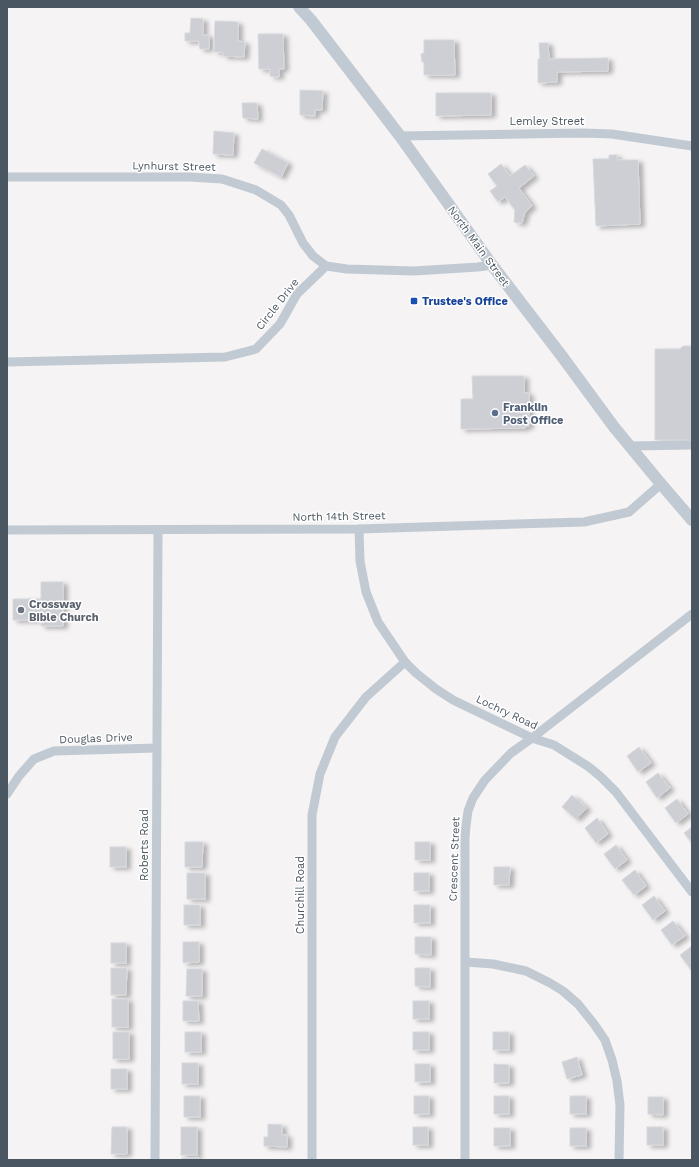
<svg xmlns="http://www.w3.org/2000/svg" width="699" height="1167" viewBox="0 0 699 1167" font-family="'Work Sans',sans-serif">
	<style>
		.building { fill: #cdcfd5; stroke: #d7d9de; filter: url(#shadow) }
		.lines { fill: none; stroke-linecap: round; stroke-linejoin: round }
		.minor { stroke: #c1cad2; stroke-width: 9 }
		.tertiary { stroke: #c1cad2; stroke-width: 12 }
		.transit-dot { fill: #1a4fb4; stroke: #fff; stroke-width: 1.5 }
		.service-dot { fill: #5c6f8a; stroke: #fff; stroke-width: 1.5 }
		.worship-dot { fill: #6b7280; stroke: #fff; stroke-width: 1.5 }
		.labels { text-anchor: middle; stroke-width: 3; stroke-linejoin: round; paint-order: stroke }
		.street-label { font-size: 11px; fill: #4a5661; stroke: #fff }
		.transit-label { font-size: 11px; font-weight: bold; fill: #164399; stroke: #fff; text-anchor: start }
		.service-label { font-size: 11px; font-weight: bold; fill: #4e5e75; stroke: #fff; text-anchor: start }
		.worship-label { font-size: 11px; font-weight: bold; fill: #5b616d; stroke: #fff; text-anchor: start }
	</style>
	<defs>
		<filter id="shadow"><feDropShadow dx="4.5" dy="2.5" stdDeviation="2" flood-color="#0004"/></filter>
	</defs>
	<rect width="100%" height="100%" fill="#f5f3f3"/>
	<g class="building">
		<polygon points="191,18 203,19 203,35 209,35 209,49 200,49 199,41 185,41 185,33 190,33"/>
		<polygon points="215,21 238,22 238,41 245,42 244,57 223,56 223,52 214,52"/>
		<polygon points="258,34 283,34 284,69 279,69 279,77 270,76 270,69 259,69"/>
		<polygon points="424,40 454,40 455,75 424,75 424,62 422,62 421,54 424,53"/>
		<polygon points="539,43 548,43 549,59 608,58 608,71 557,72 557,82 538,83 538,59 540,59"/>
		<polygon points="300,90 323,91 322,110 315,110 315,116 300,115"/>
		<polygon points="436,93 491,93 491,115 436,116"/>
		<polygon points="242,103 257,103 258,119 243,118"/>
		<polygon points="214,131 234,133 233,155 213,154"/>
		<polygon points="262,149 288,163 281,177 254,163"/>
		<polygon points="609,155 617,155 617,160 638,160 640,224 596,226 593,159 609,159"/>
		<polygon points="501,164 510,176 525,165 534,176 519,188 532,206 525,212 522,223 514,222 515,210 505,197 498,202 490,191 497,186 488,174"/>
		<polygon points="683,346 692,346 692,440 655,440 655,349 680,349"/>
		<polygon points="472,376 524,376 524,393 529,393 529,426 525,426 525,428 461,429 461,399 473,399"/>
		<polygon points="41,582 63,582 63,626 41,626 41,620 13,620 13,599 41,599"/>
		<polygon points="639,747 651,763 638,772 627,756"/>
		<polygon points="658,773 670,788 657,798 646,782"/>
		<polygon points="572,795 587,808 576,819 562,807"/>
		<polygon points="677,799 688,814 676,823 665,808"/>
		<polygon points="597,818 608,834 596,843 585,828"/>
		<polygon points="692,827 692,843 684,833"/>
		<polygon points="185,842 203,842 202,867 185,867"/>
		<rect x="415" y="842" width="15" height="18"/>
		<polygon points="616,845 627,860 615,869 604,854"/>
		<rect x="110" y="847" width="16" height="20"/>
		<polygon points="494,867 510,867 509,885 494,885"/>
		<polygon points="635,870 646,886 634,895 622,880"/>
		<rect x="187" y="873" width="18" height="26"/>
		<rect x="414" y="873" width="15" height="18"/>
		<polygon points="654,896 665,911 653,920 642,905"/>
		<rect x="184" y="905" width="16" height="20"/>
		<rect x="414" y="905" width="16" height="18"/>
		<polygon points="673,921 685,936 672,945 661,930"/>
		<polygon points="415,937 431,937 431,955 415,954"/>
		<polygon points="183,942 199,942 199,962 183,963"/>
		<rect x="111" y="943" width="15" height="20"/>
		<polygon points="692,946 692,970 691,970 680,955"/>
		<polygon points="111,968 127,968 126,995 111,995"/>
		<polygon points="415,968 430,968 430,987 415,986"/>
		<polygon points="187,969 202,969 202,996 186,996"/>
		<rect x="112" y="999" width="16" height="28"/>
		<polygon points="183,1001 198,1001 199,1021 183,1021"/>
		<rect x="413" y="1001" width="16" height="18"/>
		<rect x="113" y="1032" width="16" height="27"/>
		<rect x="185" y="1032" width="16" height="20"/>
		<rect x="413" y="1032" width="16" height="18"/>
		<rect x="493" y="1032" width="16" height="18"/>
		<polygon points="577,1057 582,1075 567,1079 562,1062"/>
		<rect x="182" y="1063" width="16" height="21"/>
		<rect x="415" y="1064" width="15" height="18"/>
		<polygon points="494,1064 509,1065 509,1083 494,1083"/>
		<rect x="111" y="1069" width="16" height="20"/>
		<rect x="184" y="1096" width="16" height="21"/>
		<rect x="414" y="1096" width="15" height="18"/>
		<rect x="494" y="1096" width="15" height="18"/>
		<rect x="570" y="1096" width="16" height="18"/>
		<polygon points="648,1097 663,1097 663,1115 648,1114"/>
		<polygon points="268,1124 282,1125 282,1135 287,1135 287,1147 264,1146 264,1137 268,1137"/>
		<polygon points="112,1127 127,1127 127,1154 111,1154"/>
		<rect x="181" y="1127" width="16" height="28"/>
		<rect x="413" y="1127" width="15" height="18"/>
		<rect x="647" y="1127" width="16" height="18"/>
		<rect x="494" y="1128" width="16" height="18"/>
		<rect x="570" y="1128" width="16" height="18"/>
		<rect x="182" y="1158" width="16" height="2"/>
	</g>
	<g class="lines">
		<g class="minor">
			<polyline points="400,136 583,133 612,134 692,146"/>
			<polyline points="7,177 190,177 222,179 256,190 281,205 289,215 303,243 313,256 326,266 347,269 414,271 478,267 492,265"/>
			<polyline points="7,362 225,357 256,349 280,324 297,294 326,266"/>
			<polyline points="629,446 692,445"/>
			<polyline points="359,529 360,561 366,592 378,622 405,662 416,673 436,689 453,700 532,738 554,745 589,767 601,777 616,792 692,892"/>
			<polyline points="7,530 359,529 584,522 629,512 661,484"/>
			<polyline points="7,794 19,776 34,759 54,751 156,748"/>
			<polyline points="466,962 493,964 526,971 550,983 563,991 578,1004 594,1024 605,1040 612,1060 617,1081 620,1105 619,1160"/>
			<polyline points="155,1160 158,530"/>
			<polyline points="312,1160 312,815 320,774 335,737 366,697 405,662"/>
			<polyline points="465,1160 465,838 466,826 468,811 473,798 485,780 511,753 532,738 692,614"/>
		</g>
		<polyline class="tertiary" points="299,7 311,20 400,136 492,265 561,355 614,427 661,484 692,520"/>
	</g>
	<rect class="transit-dot" x="410" y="297" width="8" height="8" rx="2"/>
	<circle class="service-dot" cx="495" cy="413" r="4"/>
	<circle class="worship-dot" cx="21" cy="610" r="4"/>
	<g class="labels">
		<g class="street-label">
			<text x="547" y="125">Lemley Street</text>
			<text transform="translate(174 166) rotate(1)" y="4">Lynhurst Street</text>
			<text transform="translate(479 246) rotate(54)" y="4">North Main Street</text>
			<text transform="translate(277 304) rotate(-52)" y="4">Circle Drive</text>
			<text transform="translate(339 516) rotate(-1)" y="4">North 14th Street</text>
			<text transform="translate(507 712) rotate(25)" y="4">Lochry Road</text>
			<text transform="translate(96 738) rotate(-2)" y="4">Douglas Drive</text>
			<text transform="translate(144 845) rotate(-90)" y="4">Roberts Road</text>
			<text transform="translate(454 859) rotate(-88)" y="4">Crescent Street</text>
			<text transform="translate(300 895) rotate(-90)" y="4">Churchill Road</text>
		</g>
		<g class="transit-label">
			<text x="422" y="305">Trustee's Office</text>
		</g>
		<g class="service-label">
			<text x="503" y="411">Franklin<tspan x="503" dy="13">Post Office</tspan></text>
		</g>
		<g class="worship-label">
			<text x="29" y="608">Crossway<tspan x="29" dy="13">Bible Church</tspan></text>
		</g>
	</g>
	<rect width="699" height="1167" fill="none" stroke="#4a5661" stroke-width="16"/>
</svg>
